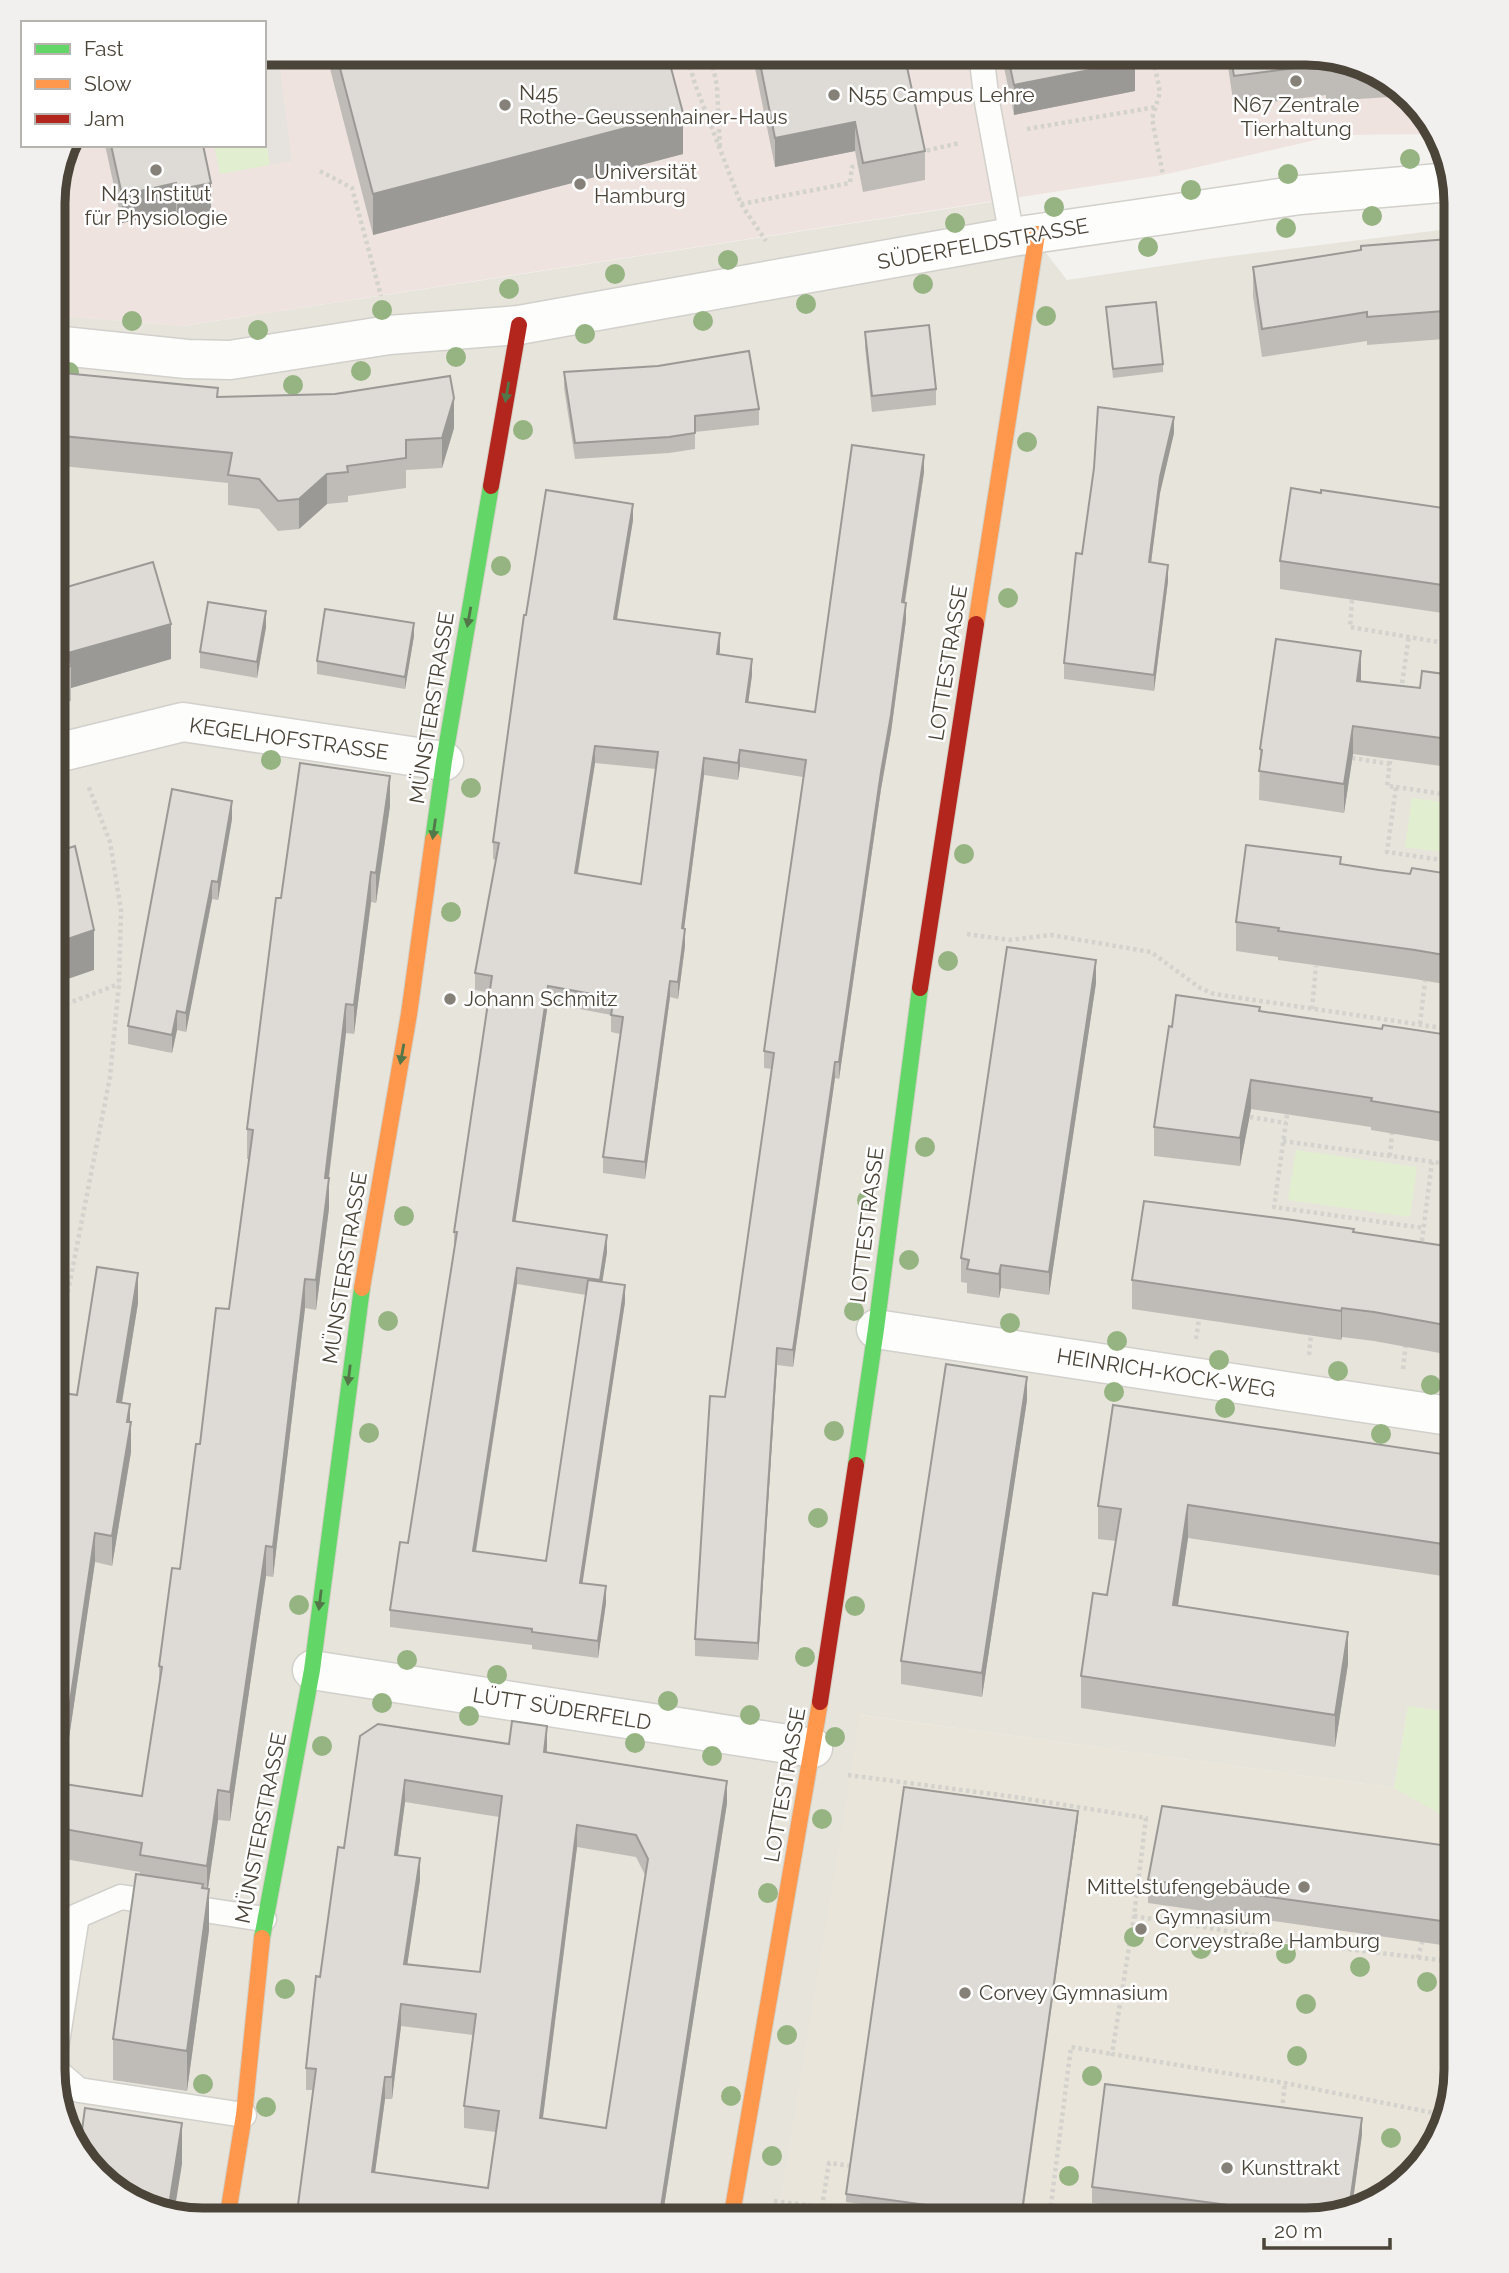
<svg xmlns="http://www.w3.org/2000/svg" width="1509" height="2273" viewBox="0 0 1509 2273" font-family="Raleway,sans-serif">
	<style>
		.residential { fill: #e7e4dc }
		.education { fill: #eae5da }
		.medical { fill: #eee3df }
		.green { fill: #e1eecf }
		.parking { fill: #e6e3df }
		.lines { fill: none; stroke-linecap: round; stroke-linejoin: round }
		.lane-casing { stroke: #d2d0cb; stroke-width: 27 }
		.street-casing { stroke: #d2d0cb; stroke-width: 41 }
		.fast-casing { stroke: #d3cfc5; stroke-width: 18 }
		.slow-casing { stroke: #d3cfc5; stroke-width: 18 }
		.jam-casing { stroke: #d3cfc5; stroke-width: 18 }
		.path { stroke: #d3d2cc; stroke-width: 4.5; stroke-dasharray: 3.5 3.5; stroke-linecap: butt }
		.lane { stroke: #fdfdfc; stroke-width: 24 }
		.street { stroke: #fdfdfc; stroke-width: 38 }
		.fast { stroke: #63d668; stroke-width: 16 }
		.slow { stroke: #ff974d; stroke-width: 16 }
		.jam { stroke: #b3261e; stroke-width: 16 }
		.tree { fill: #96b382 }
		.wall { fill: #bfbcb8; fill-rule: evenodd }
		.shaded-wall { fill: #9b9996 }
		.building { fill: #dedbd6; stroke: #9b9996; stroke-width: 2; fill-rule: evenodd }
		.oneway { fill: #537749 }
		.poi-dot { fill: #868178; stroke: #fff; stroke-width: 2.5 }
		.labels { text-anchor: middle; stroke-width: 5; stroke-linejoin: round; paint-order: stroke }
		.poi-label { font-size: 21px; fill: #4b4439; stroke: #fff; text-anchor: start }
		.street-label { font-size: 21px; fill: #4b4439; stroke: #fff }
		.rim { fill: none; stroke: #4b4439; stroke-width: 9 }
	</style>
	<rect width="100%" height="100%" fill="#f4f2ee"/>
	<polygon class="residential" points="1005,200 1067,280 1215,258 1456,228 1456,1713 1408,1706 1394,1788 861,1715 778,2220 193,2220 120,2195 72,2145 53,2070 53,315 183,326"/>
	<polygon class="education" points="1408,1706 1456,1713 1456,2071 1436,2146 1381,2201 1307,2220 778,2220 860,1715 1394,1788"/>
	<polygon class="medical" points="264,53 1316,53 1389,78 1437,128 1438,134 1337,135 1163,175 182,326 53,315 53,282 56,253 53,238 53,193 64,145 264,145"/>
	<g class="green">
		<polygon points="264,124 270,165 220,174 214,145 264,145"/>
		<polygon points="1412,798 1456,804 1456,854 1405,847"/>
		<polygon points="1296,1150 1417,1167 1410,1217 1288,1200"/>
		<polygon points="1408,1706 1456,1713 1456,1823 1394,1788"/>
	</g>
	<polygon class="parking" points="264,53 283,53 281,76 292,161 270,165 264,124"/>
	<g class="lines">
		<defs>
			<g id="lane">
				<polyline points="981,53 987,102 1012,237"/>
				<polyline points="53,2067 77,1916 121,1897 264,1919"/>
				<polyline points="53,2068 79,2090 244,2115"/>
			</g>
			<g id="street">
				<polyline points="53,345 187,359 230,360 389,335 519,325 1012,237 1171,214 1300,195 1451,182"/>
				<polyline points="53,754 183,722 444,761"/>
				<polyline points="876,1329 1456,1417"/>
				<polyline points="312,1670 813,1748"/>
			</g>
			<g id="fast">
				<polyline points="433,840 444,761 491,486"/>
				<polyline points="856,1465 876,1329 920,988"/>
				<polyline points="262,1938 312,1670 362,1288"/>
			</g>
			<g id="slow">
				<polyline points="976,624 1037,234"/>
				<polyline points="362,1288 409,1014 433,840"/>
				<polyline points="227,2220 244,2115 262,1938"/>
				<polyline points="731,2220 820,1702"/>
			</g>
			<g id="jam">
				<polyline points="491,486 519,325"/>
				<polyline points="920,988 976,624"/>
				<polyline points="820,1702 856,1465"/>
			</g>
		</defs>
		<use href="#lane" class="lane-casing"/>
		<use href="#street" class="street-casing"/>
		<use href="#fast" class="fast-casing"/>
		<use href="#slow" class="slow-casing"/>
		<use href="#jam" class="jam-casing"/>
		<g class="path">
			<polyline points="686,53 695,84 741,204 766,241"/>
			<polyline points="710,53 717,86 720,149"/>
			<polyline points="1152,53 1160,92 1152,119 1163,175"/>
			<polyline points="1027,129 1156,107"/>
			<polyline points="920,152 960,143"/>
			<polyline points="320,171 352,188 381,296"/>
			<polyline points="741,204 850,183 852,167 861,165"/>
			<polyline points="1352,600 1350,627 1456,645"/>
			<polyline points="1445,641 1449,615"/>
			<polyline points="1401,690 1409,636"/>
			<polyline points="1391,754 1387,786 1396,787 1387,852 1456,862"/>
			<polyline points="1352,758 1390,764"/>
			<polyline points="1396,787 1456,796"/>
			<polyline points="967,934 1010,940 1051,935 1151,952 1200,988 1214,994 1456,1030"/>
			<polyline points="53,1009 119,984"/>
			<polyline points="1312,1009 1316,966"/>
			<polyline points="1420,1024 1425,981"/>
			<polyline points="1288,1108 1274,1207 1424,1228"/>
			<polyline points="1250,1117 1286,1123"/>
			<polyline points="1283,1141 1456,1165"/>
			<polyline points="1390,1156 1392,1133"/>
			<polyline points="1421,1248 1432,1162"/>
			<polyline points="53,1284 70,1282"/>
			<polyline points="1196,1339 1199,1319"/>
			<polyline points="1309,1355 1311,1335"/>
			<polyline points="53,1368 110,1077 119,984 121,910 110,842 88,785"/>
			<polyline points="1403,1369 1406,1343"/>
			<polyline points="848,1775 1015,1797 1146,1818 1134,1916 1112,2054 1285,2083 1444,2115"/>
			<polyline points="1134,1916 1321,1946 1456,1962"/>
			<polyline points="1237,1932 1238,1916"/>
			<polyline points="1418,1958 1422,1942"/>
			<polyline points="1282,2110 1285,2083"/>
			<polyline points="774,2201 926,2220"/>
			<polyline points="822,2207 829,2163 852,2166"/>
			<polyline points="1049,2220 1071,2047 1112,2054"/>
		</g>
		<use href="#lane" class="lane"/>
		<use href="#street" class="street"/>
		<use href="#fast" class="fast"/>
		<use href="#slow" class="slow"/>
		<use href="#jam" class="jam"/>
	</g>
	<g class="tree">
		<circle cx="1410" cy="159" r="10"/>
		<circle cx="1288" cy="174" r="10"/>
		<circle cx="1191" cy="190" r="10"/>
		<circle cx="1054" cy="207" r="10"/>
		<circle cx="1372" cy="216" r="10"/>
		<circle cx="955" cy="223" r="10"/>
		<circle cx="1286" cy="228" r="10"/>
		<circle cx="1148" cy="247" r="10"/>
		<circle cx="728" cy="260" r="10"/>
		<circle cx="615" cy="274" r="10"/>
		<circle cx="923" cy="284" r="10"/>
		<circle cx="509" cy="289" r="10"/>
		<circle cx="806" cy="304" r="10"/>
		<circle cx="382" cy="310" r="10"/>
		<circle cx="1046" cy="316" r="10"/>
		<circle cx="132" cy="321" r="10"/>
		<circle cx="703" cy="321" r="10"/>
		<circle cx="258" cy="330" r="10"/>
		<circle cx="585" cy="334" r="10"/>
		<circle cx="456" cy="357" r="10"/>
		<circle cx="361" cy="371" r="10"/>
		<circle cx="69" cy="372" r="10"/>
		<circle cx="293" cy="385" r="10"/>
		<circle cx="523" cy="430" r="10"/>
		<circle cx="1027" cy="442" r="10"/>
		<circle cx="501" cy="566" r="10"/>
		<circle cx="1008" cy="598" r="10"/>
		<circle cx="271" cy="760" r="10"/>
		<circle cx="471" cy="788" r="10"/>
		<circle cx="964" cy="854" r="10"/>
		<circle cx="451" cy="912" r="10"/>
		<circle cx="948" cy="961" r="10"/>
		<circle cx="925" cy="1147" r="10"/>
		<circle cx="867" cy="1200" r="10"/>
		<circle cx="404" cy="1216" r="10"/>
		<circle cx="909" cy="1260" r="10"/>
		<circle cx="854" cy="1311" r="10"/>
		<circle cx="388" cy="1321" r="10"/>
		<circle cx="1010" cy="1323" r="10"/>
		<circle cx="1117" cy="1341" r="10"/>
		<circle cx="1219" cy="1360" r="10"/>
		<circle cx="1338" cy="1371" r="10"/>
		<circle cx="1431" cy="1385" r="10"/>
		<circle cx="1114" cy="1392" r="10"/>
		<circle cx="1225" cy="1408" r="10"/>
		<circle cx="834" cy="1431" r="10"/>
		<circle cx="369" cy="1433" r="10"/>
		<circle cx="1381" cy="1434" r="10"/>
		<circle cx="818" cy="1518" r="10"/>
		<circle cx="299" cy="1605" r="10"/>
		<circle cx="855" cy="1606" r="10"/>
		<circle cx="805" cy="1657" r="10"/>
		<circle cx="407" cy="1660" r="10"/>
		<circle cx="497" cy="1675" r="10"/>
		<circle cx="668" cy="1701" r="10"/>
		<circle cx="382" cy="1703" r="10"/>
		<circle cx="750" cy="1715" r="10"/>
		<circle cx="469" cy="1716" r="10"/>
		<circle cx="835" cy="1737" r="10"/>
		<circle cx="635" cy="1743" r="10"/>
		<circle cx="322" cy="1746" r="10"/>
		<circle cx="712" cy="1756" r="10"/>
		<circle cx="822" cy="1819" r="10"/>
		<circle cx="768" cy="1893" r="10"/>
		<circle cx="1134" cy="1937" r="10"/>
		<circle cx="1201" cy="1949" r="10"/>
		<circle cx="1286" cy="1954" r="10"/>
		<circle cx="1360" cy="1967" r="10"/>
		<circle cx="1427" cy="1982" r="10"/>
		<circle cx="285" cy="1989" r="10"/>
		<circle cx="1306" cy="2004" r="10"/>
		<circle cx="787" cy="2035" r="10"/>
		<circle cx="1297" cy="2056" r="10"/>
		<circle cx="1092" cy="2076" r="10"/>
		<circle cx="203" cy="2084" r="10"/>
		<circle cx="731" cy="2096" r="10"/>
		<circle cx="266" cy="2107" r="10"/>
		<circle cx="1391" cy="2138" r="10"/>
		<circle cx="772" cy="2156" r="10"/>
		<circle cx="1069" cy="2176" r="10"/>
	</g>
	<g class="wall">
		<polygon points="327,53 667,53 683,154 373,235 327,57"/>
		<polygon points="752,53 904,53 925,151 925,180 863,192 855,151 775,167"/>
		<polygon points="1001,53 1133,53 1135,91 1014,115"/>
		<polygon points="1226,53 1316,53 1389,78 1406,96 1326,101 1326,95 1234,107"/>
		<polygon points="105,145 203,145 211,211 177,219 176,211 122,223"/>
		<polygon points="1457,240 1457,338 1367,345 1367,341 1262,357 1253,296 1253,267"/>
		<polygon points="1106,307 1163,364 1163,372 1113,378"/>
		<polygon points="865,332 936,389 936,405 872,412 865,348"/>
		<polygon points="658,366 759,409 759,425 695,432 695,449 669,453 575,459 564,388 564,372"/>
		<polygon points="53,372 218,397 454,428 442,468 406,470 406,488 348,496 348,502 327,504 299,529 278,531 259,509 228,505 228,483 53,465"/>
		<polygon points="1174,433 1160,493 1151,563 1168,581 1154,691 1064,679 1064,663 1082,554"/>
		<path d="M924 472 905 603 906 620 891 732 881 789 839 1079 835 1078 793 1367 777 1365 758 1660 695 1656V1639L725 1397 772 1069 764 1068V1051L803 777 740 767 738 780 704 775 684 929 685 946 678 999 670 997 645 1179 603 1173V1157L620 1034 611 1032V1015L548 1003 515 1221 607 1252 602 1282 625 1302 582 1583 606 1603 598 1658 532 1649V1645L390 1627V1610L408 1543 454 1249V1232L490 993 475 990V973L496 860 493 859V842L526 615 633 520 617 620 720 650 719 654 752 675 748 702 815 712ZM595 763 656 769 641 884 578 873ZM517 1284 586 1295 546 1561 476 1552Z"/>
		<polygon points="1457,510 1456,615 1280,589 1280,561"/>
		<polygon points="53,591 171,659 71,688 71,701 53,704"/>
		<polygon points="266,627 257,678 200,668 200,652"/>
		<polygon points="414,636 405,689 317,674 317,661"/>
		<polygon points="1456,667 1456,768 1353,754 1344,813 1259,800 1260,749 1361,682 1420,688 1452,675"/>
		<polygon points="390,806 376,903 371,902 354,1034 346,1033 329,1178 329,1208 316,1310 305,1308 273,1577 266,1576 230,1821 218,1820 208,1889 209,1930 187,2091 113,2080 113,2039 140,1872 53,1857 53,1409 77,1395 138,1303 122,1403 130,1422 131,1452 112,1566 95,1562 62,1784 142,1796 159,1688 159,1666 180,1569 200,1444 229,1309 249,1159 247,1159 247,1129 281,898"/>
		<polygon points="232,819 218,900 212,899 186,1032 177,1030 172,1053 128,1044 128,1026"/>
		<polygon points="1341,864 1410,874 1456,875 1456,986 1415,979 1278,960 1278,957 1236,951 1236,922"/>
		<polygon points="1096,983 1049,1295 1001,1288 999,1298 967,1293 967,1283 961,1282 961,1258"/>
		<polygon points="1260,1011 1382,1029 1456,1036 1456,1144 1371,1130 1371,1127 1251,1109 1240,1166 1154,1156 1154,1127 1172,1027"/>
		<polygon points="1456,1185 1456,1356 1374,1341 1342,1337 1341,1340 1132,1309 1132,1280 1354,1232 1446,1246"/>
		<polygon points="1027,1400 982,1697 901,1684 901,1661"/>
		<polygon points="1456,1456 1456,1578 1188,1538 1178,1606 1348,1664 1335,1747 1081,1708 1081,1676 1107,1595 1116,1541 1098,1539 1098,1506"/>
		<path d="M360 1736 509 1744 547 1747V1752L727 1803 662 2220H296L313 2090H306V2068L320 1977 344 1848ZM405 1802 499 1817 480 1972 407 1965 420 1880 398 1855ZM577 1847 636 1857 645 1875 606 2128 543 2118ZM401 2026 473 2035 464 2106V2128L496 2132 488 2188 375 2173 385 2099H392Z"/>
		<polygon points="1078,1819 1022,2220 979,2220 846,2202 846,2194"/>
		<polygon points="1456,1847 1456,1947 1148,1903 1148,1880"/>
		<polygon points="1362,2134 1352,2208 1307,2220 1226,2220 1092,2203 1092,2187"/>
	</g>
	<g class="shaded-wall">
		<polygon points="1135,61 1135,91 1014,115 1014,85"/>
		<polygon points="683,113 683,154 373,235 373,194"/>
		<polygon points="855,122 855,151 775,167 775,138"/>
		<polygon points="176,183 176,211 122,223 122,195"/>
		<polygon points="211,183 211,211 177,219 177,190"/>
		<polygon points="454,398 454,428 442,468 442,438"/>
		<polygon points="1174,417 1174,433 1160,493 1149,578 1149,562 1160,477"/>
		<polygon points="924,455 924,472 902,619 902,602"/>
		<polygon points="327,474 327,504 299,529 299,499"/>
		<polygon points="633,504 633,520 614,636 614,619"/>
		<polygon points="1168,565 1168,581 1154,691 1154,675"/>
		<polygon points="906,603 906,620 891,732 881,789 839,1079 839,1062"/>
		<polygon points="266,611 266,627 257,678 257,662"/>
		<polygon points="414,623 414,636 405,689 405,677"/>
		<polygon points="171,624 171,659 71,688 71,666 68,653"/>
		<polygon points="720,633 720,650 717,671 717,654"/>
		<polygon points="1361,651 1361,680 1357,710 1357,681"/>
		<polygon points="752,659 752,675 746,719 746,702"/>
		<polygon points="1353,726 1353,754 1344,813 1344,784"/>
		<polygon points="595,746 595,763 575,889 575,873"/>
		<polygon points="740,750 740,767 738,780 738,763"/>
		<polygon points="704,758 704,775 682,945 682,928"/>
		<polygon points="390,776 390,806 376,903 376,873"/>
		<polygon points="232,801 232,819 218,900 218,882"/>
		<polygon points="371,872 371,902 354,1034 354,1005"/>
		<polygon points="212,881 212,899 186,1032 186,1013"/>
		<polygon points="685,929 685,946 678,999 678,982"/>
		<polygon points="94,930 94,970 53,984 53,944"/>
		<polygon points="1096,960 1096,983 1049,1295 1049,1272"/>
		<polygon points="670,981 670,997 645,1179 645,1162"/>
		<polygon points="548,986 548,1003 513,1238 513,1221"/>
		<polygon points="346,1004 346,1033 325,1208 325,1178"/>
		<polygon points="177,1011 177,1030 172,1053 172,1035"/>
		<polygon points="835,1062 835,1078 793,1367 793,1350"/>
		<polygon points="1251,1080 1251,1109 1240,1166 1240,1138"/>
		<polygon points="329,1178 329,1208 316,1310 316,1280"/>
		<polygon points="607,1235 607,1252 600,1297 600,1280"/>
		<polygon points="1001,1265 1001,1288 999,1298 999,1274"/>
		<polygon points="517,1268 517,1284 473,1568 473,1551"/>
		<polygon points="138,1273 138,1303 117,1432 117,1402"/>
		<polygon points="305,1279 305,1308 273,1577 273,1547"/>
		<polygon points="625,1285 625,1302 580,1600 580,1583"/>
		<polygon points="1342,1308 1342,1337 1341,1340 1341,1311"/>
		<polygon points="777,1348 777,1365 758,1660 758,1643"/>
		<polygon points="1027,1377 1027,1400 982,1697 982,1673"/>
		<polygon points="130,1404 130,1431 131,1422 131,1452 112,1566 112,1536"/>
		<polygon points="1188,1505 1188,1538 1173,1638 1173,1605"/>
		<polygon points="95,1533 95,1562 58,1813 58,1783"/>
		<polygon points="266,1546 266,1576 230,1821 230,1792"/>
		<polygon points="606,1586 606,1603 598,1658 598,1641"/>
		<polygon points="1348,1632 1348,1664 1335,1747 1335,1715"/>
		<polygon points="547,1726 547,1747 544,1774 544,1752"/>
		<polygon points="405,1780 405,1802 395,1877 395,1855"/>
		<polygon points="727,1781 727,1803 662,2220 659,2220"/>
		<polygon points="218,1790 218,1820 207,1895 207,1866"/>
		<polygon points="1078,1811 1078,1819 1021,2220 1021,2218"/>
		<polygon points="577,1825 577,1847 540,2140 540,2118"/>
		<polygon points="420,1858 420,1880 404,1986 404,1964"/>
		<polygon points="209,1889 209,1930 187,2091 187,2051"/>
		<polygon points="401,2004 401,2026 392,2099 392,2077"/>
		<polygon points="385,2077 385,2099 372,2194 372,2172"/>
		<polygon points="1362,2118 1362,2134 1352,2208 1349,2209"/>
		<polygon points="182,2123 182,2164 174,2214 168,2212"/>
	</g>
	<g class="building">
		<polygon points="336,53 667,53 683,113 373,194"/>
		<polygon points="758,53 904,53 925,151 863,163 855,122 775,138"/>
		<polygon points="1007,53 1133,53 1135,61 1014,85"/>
		<polygon points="1230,53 1316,53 1360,68 1326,70 1326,64 1234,76"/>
		<polygon points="111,145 203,145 211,183 177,190 176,183 122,195"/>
		<polygon points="1449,239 1457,240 1457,310 1367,317 1367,312 1262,329 1253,267 1361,250 1361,246"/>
		<polygon points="1156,302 1163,364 1113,369 1106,307"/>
		<polygon points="929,325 936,389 872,396 865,332"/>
		<polygon points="749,351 759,409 695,416 695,433 669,437 575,443 564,372 658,366"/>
		<polygon points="53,372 218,388 217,397 335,394 450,376 454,398 442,438 406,440 406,458 347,466 348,472 327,474 299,499 278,501 259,479 228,475 232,453 53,435"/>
		<polygon points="1098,407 1174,417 1160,477 1149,562 1168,565 1154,675 1064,663 1076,553 1082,554 1094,468"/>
		<path d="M852 445 924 455 902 602 906 603 891 715 881 772 839 1062H835L793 1350 777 1348 758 1643 695 1639 710 1396 725 1397 774 1053 764 1051 806 760 740 750 738 763 704 758 682 928 685 929 678 982 670 981 645 1162 603 1157 623 1017 611 1015 614 998 548 986 513 1221 607 1235 600 1280 517 1268 473 1551 546 1561 588 1280 625 1285 580 1583 606 1586 598 1641 532 1632V1629L390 1610 400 1542 408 1543 457 1232H454L492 976 475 973 499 843 493 842 524 615H526L546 490 633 504 614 619 720 633 717 654 752 659 746 702 815 712ZM595 746 658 752 641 884 575 873Z"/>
		<polygon points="1291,488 1321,493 1321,490 1457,510 1456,587 1280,561"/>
		<polygon points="153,562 171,624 68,653 71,666 53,669 53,591"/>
		<polygon points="208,602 266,611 257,662 200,652"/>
		<polygon points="325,609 414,623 405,677 317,661"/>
		<polygon points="1276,639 1361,651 1357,681 1420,688 1422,671 1452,675 1453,666 1456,667 1456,740 1353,726 1344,784 1259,771 1262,750 1260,749"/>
		<polygon points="300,763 390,776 376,873 371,872 354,1005 346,1004 325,1178 329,1178 316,1280 305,1279 273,1547 266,1546 230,1792 218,1790 207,1866 140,1855 142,1843 53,1827 53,1409 56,1392 77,1395 97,1267 138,1273 117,1402 130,1404 127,1422 131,1422 112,1536 95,1533 58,1783 142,1796 162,1667 159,1666 172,1568 180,1569 196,1444 200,1444 216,1308 229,1309 253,1130 247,1129 276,898 281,898"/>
		<polygon points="172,789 232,801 218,882 212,881 186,1013 177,1011 172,1035 128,1026"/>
		<polygon points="1246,845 1341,857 1340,864 1379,870 1410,874 1412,868 1456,875 1456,957 1415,950 1278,931 1279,928 1236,922"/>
		<polygon points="75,846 94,930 53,944 53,853"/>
		<polygon points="1007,947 1096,960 1049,1272 1001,1265 999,1274 967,1269 969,1260 961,1258"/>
		<polygon points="1176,995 1260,1007 1259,1011 1382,1029 1383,1025 1456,1036 1456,1115 1371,1101 1372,1098 1251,1080 1240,1138 1154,1127 1169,1026 1172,1027"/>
		<polygon points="1456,1185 1456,1327 1374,1312 1342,1308 1341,1311 1132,1280 1144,1201 1293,1220 1354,1229 1353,1232 1446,1246"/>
		<polygon points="946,1364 1027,1377 982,1673 901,1661"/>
		<polygon points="1113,1405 1456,1456 1456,1546 1188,1505 1173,1605 1348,1632 1335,1715 1081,1676 1093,1593 1107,1595 1121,1509 1098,1506"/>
		<path d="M512 1721 547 1726 544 1752 727 1781 659 2220H415L366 2215 365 2220H296L316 2069 306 2068 316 1976 320 1977 338 1847 344 1848 360 1736 378 1724 509 1744ZM405 1780 502 1796 480 1972 404 1964 420 1858 395 1855ZM577 1825 636 1835 648 1859 606 2128 540 2118ZM401 2004 476 2014 464 2106 499 2111 488 2188 372 2172 385 2077H392Z"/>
		<polygon points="904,1787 1078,1811 1021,2218 846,2194"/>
		<polygon points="1162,1806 1456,1847 1456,1923 1148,1880"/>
		<polygon points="136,1874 203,1884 202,1888 209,1889 187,2051 113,2039"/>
		<polygon points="1105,2084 1362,2118 1349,2209 1320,2217 1092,2187"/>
		<polygon points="85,2108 182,2123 168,2212 120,2195 79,2152"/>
	</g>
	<defs><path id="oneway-solid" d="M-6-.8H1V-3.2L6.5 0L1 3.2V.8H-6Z" transform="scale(1.75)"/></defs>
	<g class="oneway">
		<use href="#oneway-solid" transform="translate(507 392) rotate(100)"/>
		<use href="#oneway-solid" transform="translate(469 617) rotate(100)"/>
		<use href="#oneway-solid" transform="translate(434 829) rotate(98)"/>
		<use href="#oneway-solid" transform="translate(402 1054) rotate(100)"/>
		<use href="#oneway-solid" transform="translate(349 1375) rotate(97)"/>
		<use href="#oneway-solid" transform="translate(320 1600) rotate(97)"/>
	</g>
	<g class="poi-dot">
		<circle cx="1296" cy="81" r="7"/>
		<circle cx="834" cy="95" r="7"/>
		<circle cx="505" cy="105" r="7"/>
		<circle cx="156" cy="170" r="7"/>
		<circle cx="580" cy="184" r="7"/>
		<circle cx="450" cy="999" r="7"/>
		<circle cx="1304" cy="1887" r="7"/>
		<circle cx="1141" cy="1929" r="7"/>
		<circle cx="965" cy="1993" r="7"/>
		<circle cx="1227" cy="2168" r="7"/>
	</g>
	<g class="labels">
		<g class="poi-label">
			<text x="519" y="100">N45<tspan x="519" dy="24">Rothe-Geussenhainer-Haus</tspan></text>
			<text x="848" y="102">N55 Campus Lehre</text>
			<text x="1296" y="112" text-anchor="middle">N67 Zentrale<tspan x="1296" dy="24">Tierhaltung</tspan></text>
			<text x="594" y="179">Universität<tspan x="594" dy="24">Hamburg</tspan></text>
			<text x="156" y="201" text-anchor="middle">N43 Institut<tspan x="156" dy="24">für Physiologie</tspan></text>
			<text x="464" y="1006">Johann Schmitz</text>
			<text x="1290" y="1894" text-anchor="end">Mittelstufengebäude</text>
			<text x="1155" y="1924">Gymnasium<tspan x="1155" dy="24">Corveystraße Hamburg</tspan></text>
			<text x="979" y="2000">Corvey Gymnasium</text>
			<text x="1241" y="2175">Kunsttrakt</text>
		</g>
		<g class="street-label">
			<text transform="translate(983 244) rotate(-10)" y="7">SÜDERFELDSTRASSE</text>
			<text transform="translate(948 663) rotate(-81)" y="7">LOTTESTRASSE</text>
			<text transform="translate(432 708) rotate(-81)" y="7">MÜNSTERSTRASSE</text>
			<text transform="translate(289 739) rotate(8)" y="7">KEGELHOFSTRASSE</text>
			<text transform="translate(867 1225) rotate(-83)" y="7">LOTTESTRASSE</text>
			<text transform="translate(345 1268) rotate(-81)" y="7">MÜNSTERSTRASSE</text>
			<text transform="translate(1166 1373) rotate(9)" y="7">HEINRICH-KOCK-WEG</text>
			<text transform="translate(562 1709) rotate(9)" y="7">LÜTT SÜDERFELD</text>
			<text transform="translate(785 1785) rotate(-80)" y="7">LOTTESTRASSE</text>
			<text transform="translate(261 1828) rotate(-79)" y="7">MÜNSTERSTRASSE</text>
		</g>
	</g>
	<path d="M0 0H1509V2273H0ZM203 65H1306A138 138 0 0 1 1444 203V2070A138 138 0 0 1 1306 2208H203A138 138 0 0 1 65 2070V203A138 138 0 0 1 203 65Z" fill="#f1f0ef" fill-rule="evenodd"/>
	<path class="rim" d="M203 65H1306A138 138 0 0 1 1444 203V2070A138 138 0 0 1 1306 2208H203A138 138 0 0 1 65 2070V203A138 138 0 0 1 203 65Z"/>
	<rect x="21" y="21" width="245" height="126" fill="#ffffff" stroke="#b7b4b0" stroke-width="2"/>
	<rect x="35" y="44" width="35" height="10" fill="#63d668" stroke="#b7b4b0" stroke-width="2"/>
	<text x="84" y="56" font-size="21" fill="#4b4439">Fast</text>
	<rect x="35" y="79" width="35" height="10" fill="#ff974d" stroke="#b7b4b0" stroke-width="2"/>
	<text x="84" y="91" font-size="21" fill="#4b4439">Slow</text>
	<rect x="35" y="114" width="35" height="10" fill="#b3261e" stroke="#b7b4b0" stroke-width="2"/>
	<text x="84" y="126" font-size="21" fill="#4b4439">Jam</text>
	<path d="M1264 2238v10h126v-10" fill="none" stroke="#4b4439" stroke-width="3.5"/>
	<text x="1274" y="2238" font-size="21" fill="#4b4439" stroke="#ffffff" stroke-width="5" paint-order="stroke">20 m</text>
</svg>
